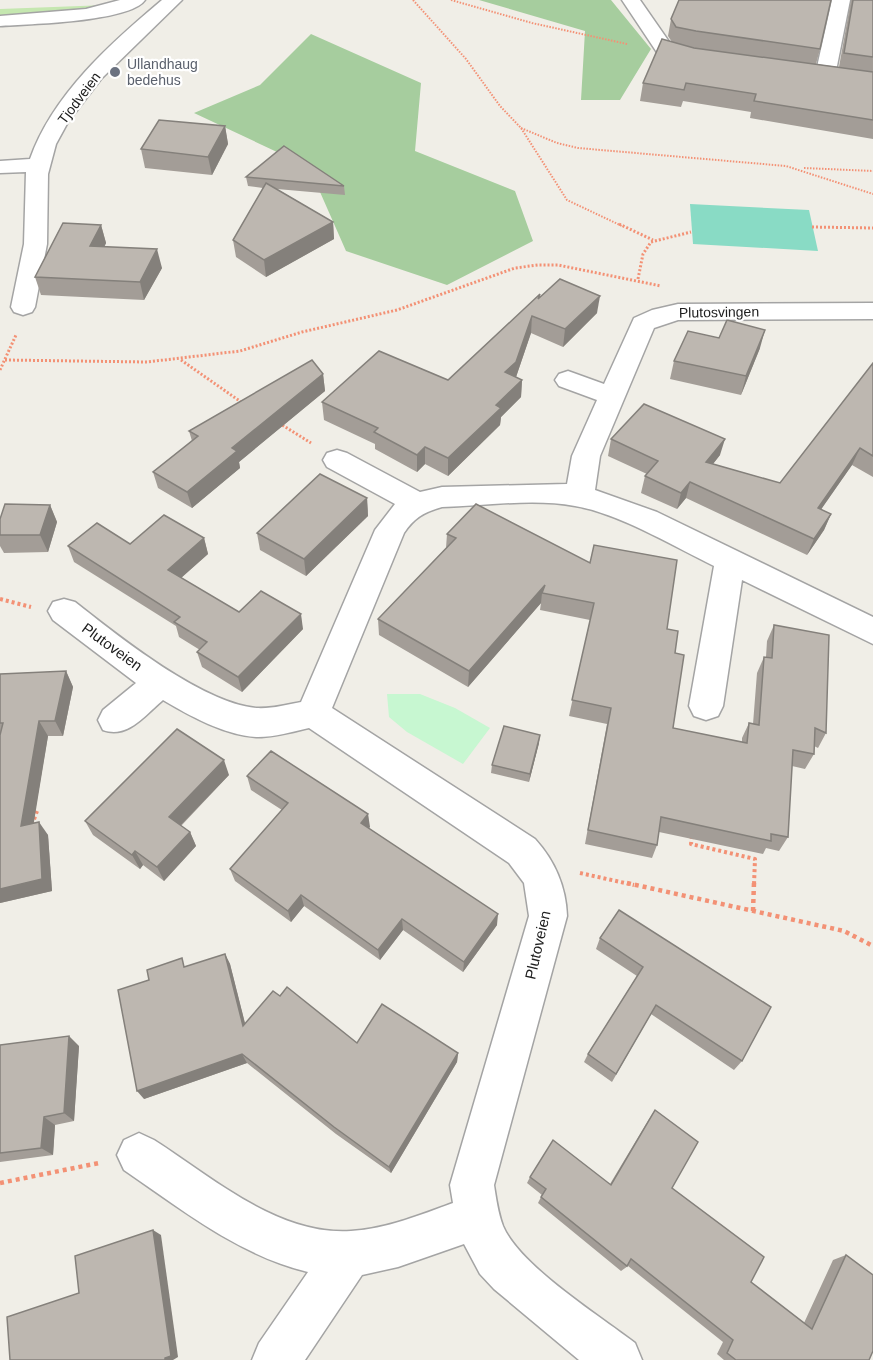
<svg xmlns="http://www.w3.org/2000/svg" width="873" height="1360" viewBox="0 0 873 1360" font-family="Helvetica,sans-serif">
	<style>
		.grass { fill: #c5e7b0 }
		.forest { fill: #a6cd9e }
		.park { fill: #c7f7d1 }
		.pitch { fill: #89dbc5 }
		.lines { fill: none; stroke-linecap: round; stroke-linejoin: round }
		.minor-casing { stroke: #a4a4a4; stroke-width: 3 }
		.path-far3 { stroke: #f39175; stroke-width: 2; stroke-dasharray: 1.5 1.5; stroke-linecap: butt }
		.path-far2 { stroke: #f39175; stroke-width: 3; stroke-dasharray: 2 2; stroke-linecap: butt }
		.path-far1 { stroke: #f39175; stroke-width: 4; stroke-dasharray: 3 3; stroke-linecap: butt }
		.path { stroke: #f39175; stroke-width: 4.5; stroke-dasharray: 4 4; stroke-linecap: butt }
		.minor { fill: #fff; fill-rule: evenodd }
		.wall { fill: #a39d97 }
		.shaded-wall { fill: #84807b }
		.building { fill: #bdb7b0; stroke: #84807b; stroke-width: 1.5 }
		.worship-dot { fill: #6b7280; stroke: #fff; stroke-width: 2 }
		.labels { text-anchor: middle; stroke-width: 4.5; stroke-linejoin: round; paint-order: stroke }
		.far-worship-label { font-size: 14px; fill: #5b616d; stroke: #fff; text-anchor: start }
		.far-street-label { font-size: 14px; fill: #202020; stroke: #fff }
		.street-label { font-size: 15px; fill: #202020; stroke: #fff }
	</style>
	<rect width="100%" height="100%" fill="#f0eee7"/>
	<polygon class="grass" points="107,5 92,9 0,17 0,9"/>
	<g class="forest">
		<polygon points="479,0 611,0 651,49 620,100 581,100 585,31"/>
		<polygon points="311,34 421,83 415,151 515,191 533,241 447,285 346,251 309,167 194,113 260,85"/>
	</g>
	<polygon class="park" points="387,694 420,694 455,708 490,728 463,764 407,732 389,717"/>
	<polygon class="pitch" points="690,204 809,210 818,251 693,244"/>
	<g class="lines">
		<defs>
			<g id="minor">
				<path d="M120 0H145C130 22 28 24 0 26V16L86 9Z"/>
				<path d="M162 0H182L101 79 68 122 56 144 48 174 47 244 35 307 32 312 23 315 14 312 11 307 24 244 26 172 0 173V161L30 159C53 94 111 43 162 0Z"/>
				<polygon points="622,0 640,0 672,46 708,54 711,58 701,64 658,54"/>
				<polygon points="832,0 850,0 835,76 825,82 815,76"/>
				<path d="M873 303V319L678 320 654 328 600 456 595 490 657 512 873 617V644L742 580 723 706 718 716 706 720 694 716 689 706 714 566C675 547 618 513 575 506 533 498 485 506 442 507 424 512 414 518 404 533L332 708 535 839C555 861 566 887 567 916L494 1185C496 1198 498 1213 503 1226 520 1266 600 1316 635 1343L642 1360H579L494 1289 480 1274 464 1244 398 1267 362 1275 305 1360H252L259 1343 308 1272C240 1256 181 1209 124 1170L117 1155 124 1140 139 1133 154 1140C212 1177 278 1236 351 1231 386 1229 420 1215 453 1203L450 1185 529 916 524 883 509 863 309 728C292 732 275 737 258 737 226 736 190 716 163 700 145 715 128 739 103 730L98 720 103 710 136 683 53 620 48 611 53 602 64 599 75 602C118 636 202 703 256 708 271 709 286 705 301 702L375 530 395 504 327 467 323 460 327 453 337 450 347 453 420 492 442 487 567 484 572 456 597 400 559 386 555 380 559 374 568 371 604 384 634 318 652 310 678 304Z"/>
			</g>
		</defs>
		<use href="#minor" class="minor-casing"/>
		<g class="path-far3">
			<polyline points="413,0 466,59 500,106 521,128 567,200 622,226"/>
			<polyline points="451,0 532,23 627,44"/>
			<polyline points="521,128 557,143 578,148 786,166 873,194"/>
			<polyline points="804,168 873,171"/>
		</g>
		<g class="path-far2">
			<polyline points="619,224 653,240"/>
			<polyline points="812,227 873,228"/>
			<polyline points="638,279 643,254 651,242 691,232"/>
			<polyline points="5,360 147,362 240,351 302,332 397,310 515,268 538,265 558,265 661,286"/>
			<polyline points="181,360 244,404"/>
			<polyline points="0,370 16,335"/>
			<polyline points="279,423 311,443"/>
		</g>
		<g class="path-far1">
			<polyline points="0,599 31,607"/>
			<polyline points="32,825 37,811"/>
			<polyline points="692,836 691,844 755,859 754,885"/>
			<polyline points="580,873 634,885"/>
		</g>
		<g class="path">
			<polyline points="627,883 844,931 873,946"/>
			<polyline points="753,911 754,883"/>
			<polyline points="0,1183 99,1163"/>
		</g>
		<use href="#minor" class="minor"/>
	</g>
	<g class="wall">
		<polygon points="851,0 873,0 873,139 750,118 751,112 683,101 681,107 640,101 643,83 672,42 668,36 671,19 820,49 816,64 839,67"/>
		<polygon points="225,126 228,144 212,175 145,168 141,149"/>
		<polygon points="246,177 344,186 345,195 277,189 333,222 334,239 266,277 236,257 233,240 263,188 248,186"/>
		<polygon points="101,225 106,243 104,247 162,268 144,300 41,295 35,277"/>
		<polygon points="540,298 597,313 563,347 531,333 516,377 522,380 521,397 501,417 500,425 448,476 425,464 417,472 375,449 375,444 324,420 322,402 448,380"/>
		<polygon points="760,348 741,395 670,379 674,361"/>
		<polygon points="873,363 873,477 852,465 821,509 831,514 824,530 807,555 686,498 677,509 641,493 645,476 647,474 608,456 611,439 720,455 713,464 780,483"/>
		<polygon points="323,374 325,391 239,462 240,468 192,508 158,488 153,472 192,441 189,431"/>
		<polygon points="367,498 368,516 306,576 260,550 257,533"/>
		<polygon points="50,505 57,522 48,552 4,553 0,546 0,519"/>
		<polygon points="447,534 667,629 675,653 673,728 742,742 742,738 749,723 753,724 757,673 764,657 766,657 767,641 774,625 826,733 818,748 814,746 814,754 805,769 792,766 788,837 779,851 766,848 763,854 659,832 657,845 652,858 585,844 607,724 569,716 590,620 540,610 541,603 468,687 379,635 378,619 446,548"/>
		<polygon points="204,538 208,554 181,578 239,612 303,629 242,692 202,667 197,652 200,650 179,637 176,626 74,562 68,546 130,544"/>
		<polygon points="66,671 73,687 63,736 48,736 33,823 48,835 52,891 0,903 0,674"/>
		<polygon points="539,743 529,782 491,773 492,765"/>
		<polygon points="229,775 181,826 190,832 196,846 164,881 143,865 140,869 93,835 85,821"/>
		<polygon points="247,776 368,814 369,828 497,925 463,972 403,930 380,960 304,906 291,922 235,881 230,869 282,810 251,790"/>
		<polygon points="619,910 742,1061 734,1070 651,1014 612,1082 584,1062 588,1054 637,976 596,949 600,938"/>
		<polygon points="225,954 230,964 245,1024 280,996 357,1043 458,1053 457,1062 391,1173 336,1134 247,1063 144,1099 149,980"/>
		<polygon points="0,1045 79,1046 74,1121 55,1125 53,1155 0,1162"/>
		<polygon points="655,1110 672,1188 751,1282 804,1323 833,1260 846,1255 869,1360 724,1360 717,1354 723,1342 628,1266 621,1271 538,1203 542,1195 527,1183 530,1177 610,1184 649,1119"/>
	</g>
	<g class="shaded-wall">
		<polygon points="225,126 228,144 212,175 208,157"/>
		<polygon points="333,222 334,239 266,277 264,260"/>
		<polygon points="101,225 106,243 96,265 90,246"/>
		<polygon points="157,249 162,268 144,300 140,282"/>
		<polygon points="600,296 597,313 563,347 565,329"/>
		<polygon points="532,316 531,333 515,380 505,372"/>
		<polygon points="765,330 760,348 741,395 746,376"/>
		<polygon points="323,374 325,391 239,462 240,468 192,508 187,492 232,448"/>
		<polygon points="522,380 521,397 501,417 500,425 448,476 448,458 496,405"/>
		<polygon points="725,439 720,455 701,479 706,462"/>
		<polygon points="425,447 425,464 417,472 417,455"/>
		<polygon points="860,448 852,465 811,524 818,508"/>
		<polygon points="690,482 686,498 677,509 681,493"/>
		<polygon points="367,498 368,516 306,576 304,559"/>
		<polygon points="50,505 57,522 48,552 40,535"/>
		<polygon points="831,514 824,530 807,555 814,539"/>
		<polygon points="204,538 208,554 173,585 168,570"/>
		<polygon points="545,585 542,593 541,603 468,687 469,671"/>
		<polygon points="301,614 303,629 242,692 238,677"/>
		<polygon points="66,671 73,687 63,736 55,721"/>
		<polygon points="39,721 48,736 31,840 21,826"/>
		<polygon points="540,735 539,743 529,782 530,774"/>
		<polygon points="224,760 229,775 175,831 169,817"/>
		<polygon points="368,814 370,827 363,836 361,823"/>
		<polygon points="39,822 48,835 52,891 0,903 0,889"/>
		<polygon points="190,832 196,846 164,881 157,867"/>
		<polygon points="135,851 143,865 140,869 132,855"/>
		<polygon points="301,895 304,906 291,922 288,911"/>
		<polygon points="498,914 497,925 463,972 464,962"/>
		<polygon points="402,919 403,930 380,960 378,950"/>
		<polygon points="225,954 230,964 248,1035 243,1026"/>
		<polygon points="69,1036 79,1046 74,1121 64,1113"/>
		<polygon points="458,1053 457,1062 391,1173 389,1167"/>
		<polygon points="242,1054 247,1063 144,1099 137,1091"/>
		<polygon points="44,1117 55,1125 53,1155 41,1148"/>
		<polygon points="153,1230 161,1235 178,1357 173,1360 165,1360"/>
	</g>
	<g class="building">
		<polygon points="679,0 831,0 820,49 696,31 676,27 671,19"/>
		<polygon points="853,0 873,0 873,57 844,53"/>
		<polygon points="662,39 694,48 873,72 873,120 754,101 756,94 686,83 684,90 643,83"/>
		<polygon points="159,120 225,126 208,157 141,149"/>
		<polygon points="284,146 344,186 246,177"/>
		<polygon points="266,183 333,222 264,260 233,240"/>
		<polygon points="63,223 101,225 90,246 157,249 140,282 35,277"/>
		<polygon points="560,279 600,296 565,329 532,316 516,362 505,372 522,380 496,405 501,408 448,458 425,447 417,455 374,432 378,428 322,402 379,351 448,380 540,294 538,299"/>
		<polygon points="727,320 765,330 746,376 674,361 688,331 719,338"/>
		<polygon points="312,360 323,374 232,448 237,451 187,492 153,472 198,436 189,431"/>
		<polygon points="873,363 873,456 860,448 818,508 831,514 814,539 690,482 681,493 645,476 658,461 611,439 644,404 725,439 706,462 780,483"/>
		<polygon points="320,474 367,498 304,559 257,533"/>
		<polygon points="5,504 50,505 40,535 0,535 0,519"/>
		<polygon points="476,504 590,563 594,545 677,560 667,629 678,631 675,653 684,655 673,728 747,743 749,723 759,725 764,657 772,658 774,625 829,635 826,733 815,728 814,754 793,750 788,837 771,834 771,841 661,817 657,845 588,830 611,708 572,700 594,603 542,593 545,585 469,671 378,619 456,538 447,534"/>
		<polygon points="164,515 204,538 168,570 239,612 261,591 301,614 238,677 197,652 207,642 174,622 180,617 68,546 97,523 130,544"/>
		<polygon points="66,671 55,721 39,721 21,826 39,822 42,879 0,889 0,735 3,723 0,723 0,674"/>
		<polygon points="504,726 540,735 530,774 492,765"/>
		<polygon points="177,729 224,760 169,817 190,832 157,867 135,851 132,855 85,821"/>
		<polygon points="271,751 368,814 361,823 498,914 464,962 402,919 378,950 301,895 288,911 230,869 288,803 247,776"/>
		<polygon points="619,910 771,1007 742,1061 656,1005 616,1074 588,1054 643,967 600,938"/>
		<polygon points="225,954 243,1026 273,991 280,996 287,987 357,1043 382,1004 458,1053 389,1167 334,1127 242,1054 137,1091 118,990 149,980 147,970 182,958 184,967"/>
		<polygon points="69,1036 64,1113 44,1117 41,1148 0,1153 0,1045"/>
		<polygon points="655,1110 698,1142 672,1188 764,1257 751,1282 812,1329 846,1255 873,1275 873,1351 869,1360 736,1360 727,1353 733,1340 631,1259 627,1266 541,1197 546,1189 530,1177 553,1140 611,1185"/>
		<polygon points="153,1230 171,1356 165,1358 165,1360 10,1360 7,1317 79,1293 75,1256"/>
	</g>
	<circle class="worship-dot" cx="115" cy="72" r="6"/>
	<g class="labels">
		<g class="far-worship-label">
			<text x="127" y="69">Ullandhaug<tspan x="127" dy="16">bedehus</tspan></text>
		</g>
		<g class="far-street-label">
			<text transform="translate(79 98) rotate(-53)" y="5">Tjodveien</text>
			<text transform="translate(719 312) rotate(-1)" y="5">Plutosvingen</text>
		</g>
		<g class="street-label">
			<text transform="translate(112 647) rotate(36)" y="5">Plutoveien</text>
			<text transform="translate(538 945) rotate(-77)" y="5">Plutoveien</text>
		</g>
	</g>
</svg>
